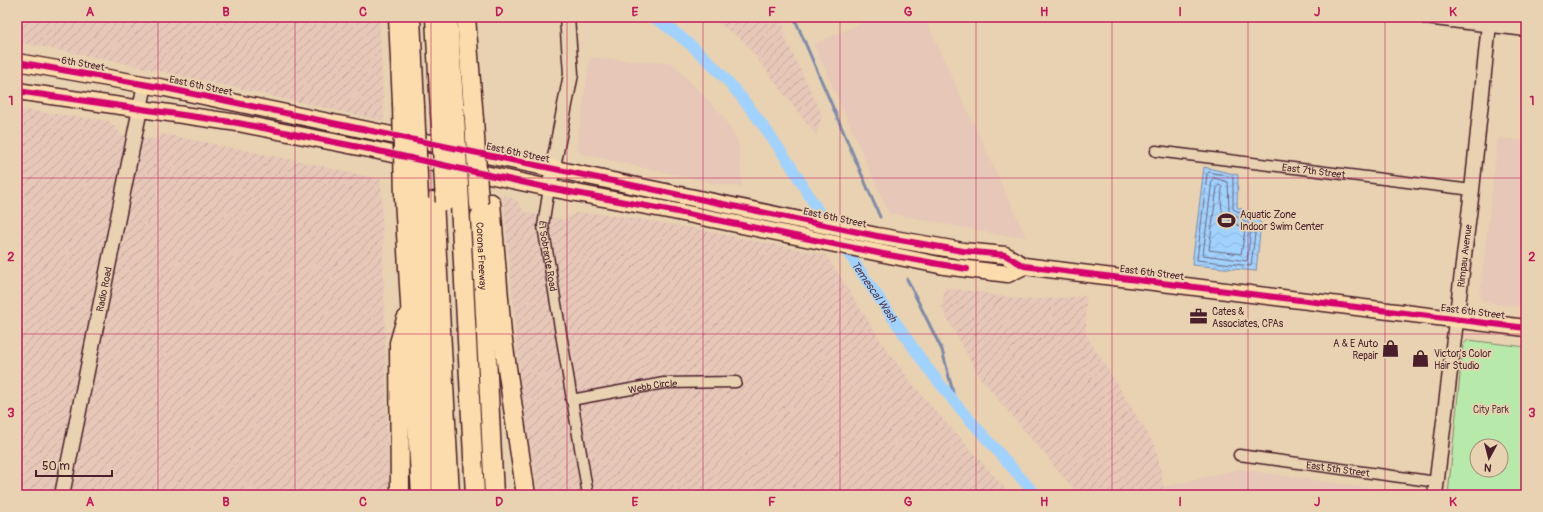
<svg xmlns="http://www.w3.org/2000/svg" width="1543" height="512" viewBox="0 0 1543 512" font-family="Pangolin,sans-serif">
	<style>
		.built { fill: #e6c7b8 }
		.industrial { fill: url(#industrial-furrows) }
		.green { fill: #b7eaaa; stroke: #80846a; fill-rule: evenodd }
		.water { fill: url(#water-waves); stroke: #7e8aaa }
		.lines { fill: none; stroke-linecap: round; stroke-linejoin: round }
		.shore { stroke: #6d677f; stroke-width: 1 }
		.stream { stroke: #7e8aaa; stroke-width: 3 }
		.canal { stroke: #a1d2fe; stroke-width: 11 }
		.street-casing { stroke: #4a1f2b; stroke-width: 13 }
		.secondary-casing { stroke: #4a1f2b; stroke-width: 17 }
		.primary-casing { stroke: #4a1f2b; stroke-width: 19 }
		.highway-casing { stroke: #4a1f2b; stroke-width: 21 }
		.street { stroke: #e8d2b1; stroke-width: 10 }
		.secondary { stroke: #e8d2b1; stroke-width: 14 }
		.primary { stroke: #fcdcac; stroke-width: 16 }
		.highway { stroke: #fcdcac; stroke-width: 18 }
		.highway-bridge-casing { stroke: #4a1f2b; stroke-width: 21; stroke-linecap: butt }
		.highway-bridge { stroke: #fcdcac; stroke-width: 18 }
		.cycleway-casing { stroke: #e8d2b1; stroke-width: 8 }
		.cycleway { stroke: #d6006c; stroke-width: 6 }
		.grid { fill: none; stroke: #c2185b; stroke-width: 1; stroke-opacity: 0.55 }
		.labels { text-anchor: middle; stroke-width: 3.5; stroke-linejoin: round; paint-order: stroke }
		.street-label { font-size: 10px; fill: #4a1f2b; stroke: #e8d2b1 }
		.poi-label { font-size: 10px; fill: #4a1f2b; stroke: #e8d2b1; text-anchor: start }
		.park-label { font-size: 10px; fill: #5a3d3e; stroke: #e8d2b1 }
		.water-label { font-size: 11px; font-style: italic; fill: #573a4b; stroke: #e8d2b1 }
		.neatline { fill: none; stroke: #c2185b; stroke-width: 1.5 }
		.grid-label { font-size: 13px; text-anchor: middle; font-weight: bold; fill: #c2185b }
	</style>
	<defs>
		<pattern id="industrial-furrows" width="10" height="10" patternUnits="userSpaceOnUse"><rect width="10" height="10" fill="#e6c7b8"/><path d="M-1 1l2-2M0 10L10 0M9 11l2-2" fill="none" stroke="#c7aa9e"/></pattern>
		<pattern id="water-waves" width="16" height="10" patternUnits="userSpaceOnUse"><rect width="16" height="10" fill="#a1d2fe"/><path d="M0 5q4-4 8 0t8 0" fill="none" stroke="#8cb4da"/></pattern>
	</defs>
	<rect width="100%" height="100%" fill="#e8d2b1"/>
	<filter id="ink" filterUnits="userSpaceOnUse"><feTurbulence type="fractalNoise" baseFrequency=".025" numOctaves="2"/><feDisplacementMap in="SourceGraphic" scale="8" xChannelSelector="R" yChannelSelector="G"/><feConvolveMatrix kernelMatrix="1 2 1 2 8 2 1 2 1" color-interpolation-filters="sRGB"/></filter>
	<g filter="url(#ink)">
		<g class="built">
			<polygon points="876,17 924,17 1026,237 1002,235 889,213 814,44"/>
			<polygon points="590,58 672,63 722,115 738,141 742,187 718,184 582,154 577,148"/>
			<polygon points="1498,138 1526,141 1526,308 1485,302 1480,297"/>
			<polygon points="1238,469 1418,495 1165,495 1164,487"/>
		</g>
		<g class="industrial">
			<polygon points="17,17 379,17 384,121 110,60 17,42"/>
			<polygon points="709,17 781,17 787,42 822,115 816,135 743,40"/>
			<polygon points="17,109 109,121 122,135 153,139 163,134 308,163 381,180 389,495 17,495"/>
			<polygon points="503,195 516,200 524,212 565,220 576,213 606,214 681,226 826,255 888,352 924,398 1011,495 538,495 522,399"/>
			<polygon points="945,287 1027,300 1086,296 1086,335 1156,447 1165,495 1079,495 981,379 942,309"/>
		</g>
		<path class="green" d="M1468 340 1526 347V495H1448L1463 345ZM1477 446H1501V470H1477Z"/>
		<polygon class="water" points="1204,167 1238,175 1237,207 1248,212 1261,223 1256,271 1192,265"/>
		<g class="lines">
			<g class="shore">
				<polygon points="1209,172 1233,177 1233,209 1245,215 1256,225 1251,266 1197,260 1207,174"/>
				<polygon points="1214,178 1228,182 1229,211 1233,215 1242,219 1251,228 1247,261 1203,255 1212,180"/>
				<path d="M1219 185 1222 187C1222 198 1218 213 1229 220 1235 224 1240 225 1245 231L1241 254 1209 250 1217 187Z"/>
			</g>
			<g class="stream">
				<polyline points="794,17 880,217"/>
				<polyline points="907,279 942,350 956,404"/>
			</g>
			<g class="canal">
				<path d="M653 17C711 54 749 103 787 160 802 182 814 206 829 227"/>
				<path id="s1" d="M841 243 926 366 956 404 1036 495"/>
			</g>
			<defs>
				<g id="street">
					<path id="s2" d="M1156 151 1472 190"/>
					<path id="s3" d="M549 188 543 226 588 495"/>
					<path id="s4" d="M571 400 664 383 736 382"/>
					<path id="s5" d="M1239 455 1437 482"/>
				</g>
				<g id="secondary">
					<polyline points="1426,17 1526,29"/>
					<polyline points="549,188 571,74 567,17"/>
					<path id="s6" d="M62 495 145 84"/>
					<path id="s7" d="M1435 495 1472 190 1489 24 1484 17"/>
				</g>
				<g id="primary">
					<polyline points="17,62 165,88 877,236 963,251 1005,255 1024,266 1526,328"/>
					<polyline points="17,91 238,123 369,149 549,188 673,211 944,266 1008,274 1024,266"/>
				</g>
				<g id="highway">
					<polyline points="398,17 402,103"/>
					<polyline points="411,17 415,107"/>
					<polyline points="435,17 440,112"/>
					<polyline points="448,17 455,115"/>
					<polyline points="466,17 474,120"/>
					<polyline points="404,198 421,495"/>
					<polyline points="419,199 436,495"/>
					<polyline points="434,201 450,495"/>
					<polyline points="491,203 502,334 526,495"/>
					<polyline points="460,204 475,495"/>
					<path id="s8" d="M480 216 494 495"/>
					<polyline points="400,495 399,343 406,319"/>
				</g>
			</defs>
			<use href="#street" class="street-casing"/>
			<use href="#secondary" class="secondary-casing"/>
			<use href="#primary" class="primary-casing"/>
			<use href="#highway" class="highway-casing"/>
			<use href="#street" class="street"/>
			<use href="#secondary" class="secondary"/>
			<use href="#primary" class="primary"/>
			<use href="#highway" class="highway"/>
			<defs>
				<g id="highway-bridge">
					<polyline points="402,103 404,198"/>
					<polyline points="415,107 419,199"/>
					<polyline points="440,112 445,202"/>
					<polyline points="455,115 460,204"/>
					<polyline points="474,120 479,204"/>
				</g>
			</defs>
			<use href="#highway-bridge" class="highway-bridge-casing"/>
			<use href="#highway-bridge" class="highway-bridge"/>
			<defs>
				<g id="cycleway">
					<polyline points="17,62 165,88 877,236 963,251 1005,255 1024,266 1526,328"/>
					<polyline points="17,91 238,123 369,149 549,188 673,211 883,254 967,269"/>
				</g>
			</defs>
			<use href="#cycleway" class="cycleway-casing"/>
			<use href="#cycleway" class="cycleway"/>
		</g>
	</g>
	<path class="grid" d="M158 17V495M295 17V495M431 17V495M567 17V495M703 17V495M840 17V495M976 17V495M1112 17V495M1248 17V495M1385 17V495M17 178H1526M17 334H1526"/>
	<defs>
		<symbol id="stadium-bare" viewBox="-9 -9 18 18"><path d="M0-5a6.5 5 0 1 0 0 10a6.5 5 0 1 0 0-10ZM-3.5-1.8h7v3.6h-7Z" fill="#4a1f2b" stroke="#e8d2b1" stroke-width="2.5" paint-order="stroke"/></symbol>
		<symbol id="office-bare" viewBox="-9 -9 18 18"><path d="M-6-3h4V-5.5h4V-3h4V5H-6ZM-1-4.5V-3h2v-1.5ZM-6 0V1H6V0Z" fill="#4a1f2b" stroke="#e8d2b1" stroke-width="2.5" paint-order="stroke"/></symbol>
		<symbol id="shop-bare" viewBox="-9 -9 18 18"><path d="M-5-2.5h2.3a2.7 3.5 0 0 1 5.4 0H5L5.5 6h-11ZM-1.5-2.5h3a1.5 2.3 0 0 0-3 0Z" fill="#4a1f2b" stroke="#e8d2b1" stroke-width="2.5" paint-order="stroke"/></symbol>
	</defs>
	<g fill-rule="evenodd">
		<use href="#stadium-bare" x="1214" y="208" width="25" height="25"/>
		<use href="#office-bare" x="1186" y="304" width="25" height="25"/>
		<use href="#shop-bare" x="1378" y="336" width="25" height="25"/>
		<use href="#shop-bare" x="1408" y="346" width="25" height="25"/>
	</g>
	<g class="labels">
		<g class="street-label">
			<text transform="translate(83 63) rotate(10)" y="4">6th Street</text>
			<text transform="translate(201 85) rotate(12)" y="4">East 6th Street</text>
			<text transform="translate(518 152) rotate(12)" y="4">East 6th Street</text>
			<text dy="4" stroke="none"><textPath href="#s2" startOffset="159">East 7th Street</textPath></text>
			<text transform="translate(835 217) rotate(12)" y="4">East 6th Street</text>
			<text dy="4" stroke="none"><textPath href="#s7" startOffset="241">Rimpau Avenue</textPath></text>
			<text dy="4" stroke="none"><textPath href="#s8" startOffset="40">Corona Freeway</textPath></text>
			<text dy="4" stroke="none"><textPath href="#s3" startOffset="69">El Sobrante Road</textPath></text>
			<text transform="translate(1152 272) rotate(7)" y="4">East 6th Street</text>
			<text dy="4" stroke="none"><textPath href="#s6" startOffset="210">Radio Road</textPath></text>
			<text transform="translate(1473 311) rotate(7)" y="4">East 6th Street</text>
			<text dy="4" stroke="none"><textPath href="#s4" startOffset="83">Webb Circle</textPath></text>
			<text dy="4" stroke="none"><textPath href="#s5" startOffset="100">East 5th Street</textPath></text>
		</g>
		<g class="poi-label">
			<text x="1240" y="218">Aquatic Zone<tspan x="1240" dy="12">Indoor Swim Center</tspan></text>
			<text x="1212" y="315">Cates &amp;<tspan x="1212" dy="12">Associates, CPAs</tspan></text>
			<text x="1378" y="347" text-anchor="end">A &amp; E Auto<tspan x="1378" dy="12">Repair</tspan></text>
			<text x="1434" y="357">Victor's Color<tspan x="1434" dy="12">Hair Studio</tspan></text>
		</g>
		<g class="park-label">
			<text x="1491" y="413">City Park</text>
		</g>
		<g class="water-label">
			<text dy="4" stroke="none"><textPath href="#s1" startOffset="59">Temescal Wash</textPath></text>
		</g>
	</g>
	<rect width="1543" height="512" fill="none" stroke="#e8d2b1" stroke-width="44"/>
	<g transform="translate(1489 458) rotate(187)"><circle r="19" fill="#e8d2b1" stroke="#a98a7b"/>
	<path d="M0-3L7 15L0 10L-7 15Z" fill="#4a1f2b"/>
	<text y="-6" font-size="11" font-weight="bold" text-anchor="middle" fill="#4a1f2b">N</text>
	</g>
	<path d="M36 470v6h76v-6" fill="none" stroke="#4a1f2b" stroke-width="2"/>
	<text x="42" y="470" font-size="12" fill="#4a1f2b" stroke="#e8d2b1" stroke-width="3" paint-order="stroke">50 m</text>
	<rect x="22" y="22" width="1499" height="468" class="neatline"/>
	<g class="grid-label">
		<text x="90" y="16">A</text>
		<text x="226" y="16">B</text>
		<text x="363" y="16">C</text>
		<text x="499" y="16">D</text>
		<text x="635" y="16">E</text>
		<text x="772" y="16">F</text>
		<text x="908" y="16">G</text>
		<text x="1044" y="16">H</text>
		<text x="1180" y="16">I</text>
		<text x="1317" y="16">J</text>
		<text x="1453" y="16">K</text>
		<text x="11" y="105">1</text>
		<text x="1532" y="105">1</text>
		<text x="11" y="261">2</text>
		<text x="1532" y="261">2</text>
		<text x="11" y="417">3</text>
		<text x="1532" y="417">3</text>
		<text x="90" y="506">A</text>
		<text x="226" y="506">B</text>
		<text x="363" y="506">C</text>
		<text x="499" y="506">D</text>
		<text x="635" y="506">E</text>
		<text x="772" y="506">F</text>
		<text x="908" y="506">G</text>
		<text x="1044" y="506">H</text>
		<text x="1180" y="506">I</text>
		<text x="1317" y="506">J</text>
		<text x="1453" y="506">K</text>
	</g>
</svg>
